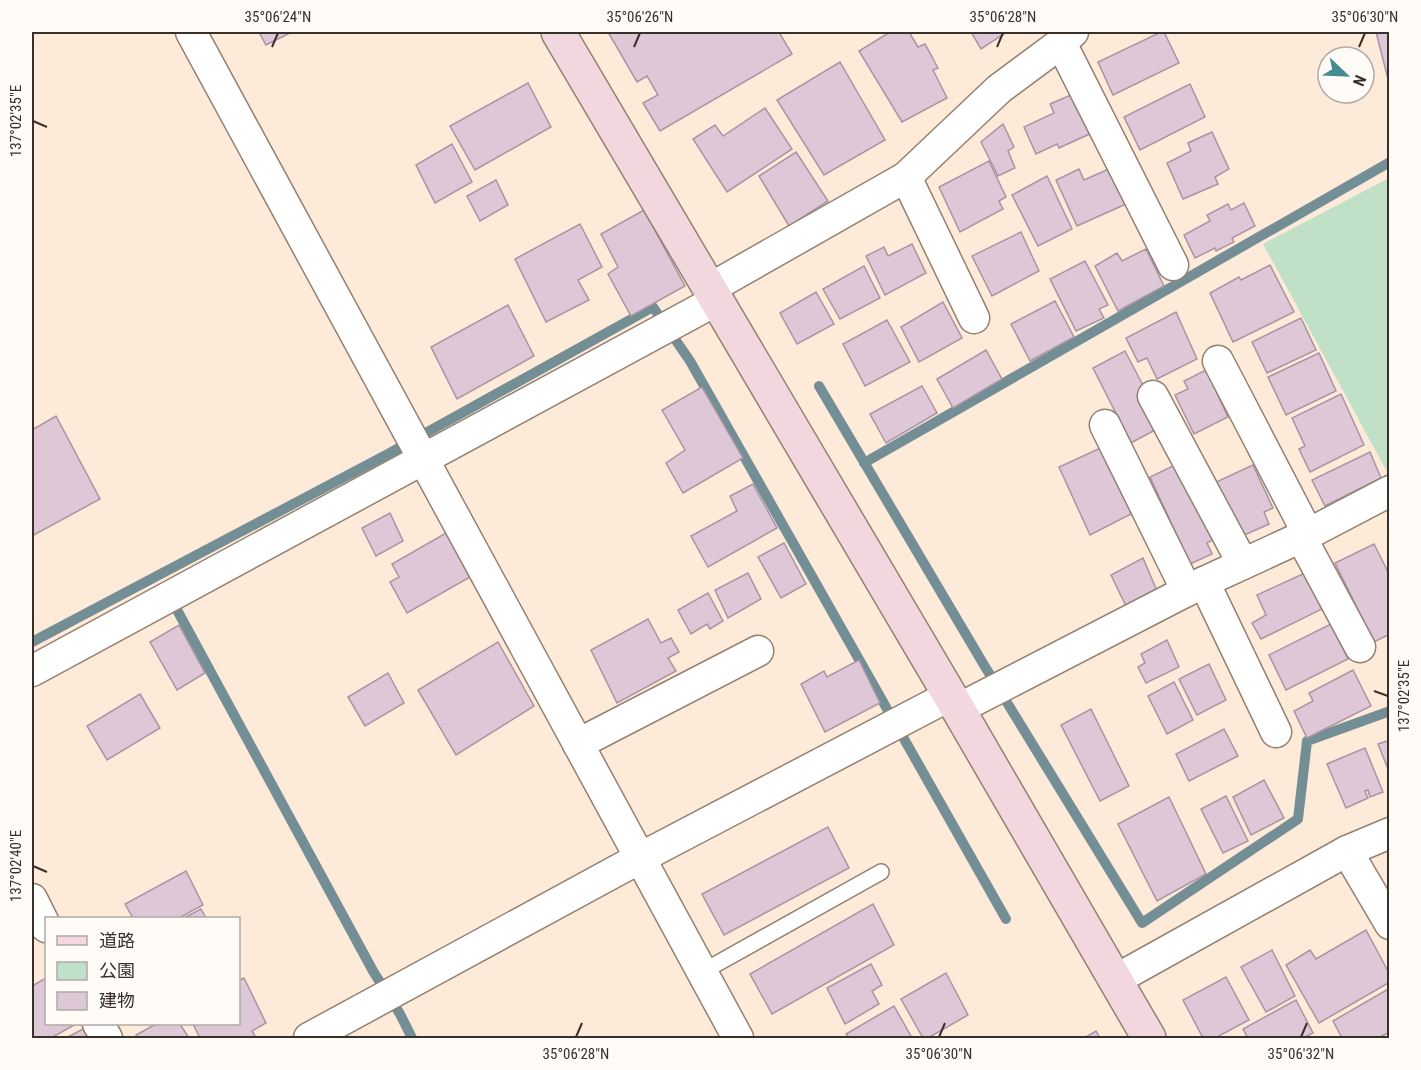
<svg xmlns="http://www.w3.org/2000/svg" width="1421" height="1070" viewBox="0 0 1421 1070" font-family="'Roboto Condensed','Noto Sans JP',sans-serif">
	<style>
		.green { fill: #c1e0c8 }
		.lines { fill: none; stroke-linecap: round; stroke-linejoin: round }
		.stream { stroke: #748e96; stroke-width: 10 }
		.building { fill: #dec7d7; stroke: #a994a2; stroke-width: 1.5 }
		.lane-casing { stroke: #938171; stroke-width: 18 }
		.street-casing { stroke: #938171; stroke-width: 33 }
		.secondary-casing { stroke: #938171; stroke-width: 36 }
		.lane { stroke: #fff; stroke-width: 15 }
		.street { stroke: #fff; stroke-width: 30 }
		.secondary { stroke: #f2d7de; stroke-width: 33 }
		.ticks { fill: none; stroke: #38302a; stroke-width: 2 }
		.neatline { fill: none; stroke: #38302a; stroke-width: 2 }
		.ticks-label { font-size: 15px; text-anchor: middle; fill: #38302a }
	</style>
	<rect width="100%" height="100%" fill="#feead9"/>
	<polygon class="green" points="1389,178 1390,468 1386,470 1263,244"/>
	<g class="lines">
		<g class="stream">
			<polyline points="819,386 984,665 1142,923 1298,819 1307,741 1390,711"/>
			<polyline points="864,463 1390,162"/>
			<polyline points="170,597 373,971 400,1014 412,1038"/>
			<polyline points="32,642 388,454 653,307 690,361 1006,919"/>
		</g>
	</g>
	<g class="building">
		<polygon points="259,32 292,32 266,45"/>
		<polygon points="608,32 779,32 792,54 660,131 643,103 658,95 647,76 637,82"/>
		<polygon points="890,32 909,32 918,47 925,44 938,68 933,70 947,98 902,122 859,51"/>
		<polygon points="971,32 1007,32 981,49"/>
		<polygon points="1161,32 1164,32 1179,63 1113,95 1098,62"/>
		<polygon points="1376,32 1390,32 1390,87"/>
		<polygon points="840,62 885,140 824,175 777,100"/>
		<polygon points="528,83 551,127 475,170 450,126"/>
		<polygon points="1190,84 1205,117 1140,150 1124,117"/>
		<polygon points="1078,92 1094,132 1059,148 1057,144 1036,154 1024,127 1054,113 1050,104"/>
		<polygon points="765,108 792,149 727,192 693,139 715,125 723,136"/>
		<polygon points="1003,124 1014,147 1008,151 1015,168 998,176 981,142"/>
		<polygon points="1212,132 1229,169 1215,177 1218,184 1183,199 1167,163 1191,151 1188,143"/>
		<polygon points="452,144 472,182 435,203 416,165"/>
		<polygon points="796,152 828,201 789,226 759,176"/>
		<polygon points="989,161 1006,197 999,201 1003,209 960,232 939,187"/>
		<polygon points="1111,168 1126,204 1077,226 1056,180 1079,169 1084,180"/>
		<polygon points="1047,176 1072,229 1038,246 1012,195"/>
		<polygon points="496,180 508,205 480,221 467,196"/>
		<polygon points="1244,203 1255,226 1232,238 1234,242 1216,251 1215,248 1195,258 1184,235 1210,221 1207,215 1228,204 1231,210"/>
		<polygon points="644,210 685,286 631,316 608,274 618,267 601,234"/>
		<polygon points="580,224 602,267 578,280 589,300 546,322 515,259"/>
		<polygon points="1021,232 1039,271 992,296 972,256"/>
		<polygon points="912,244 926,273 885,295 866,256 884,247 888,256"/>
		<polygon points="1146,249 1164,286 1118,311 1095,266 1117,253 1122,261"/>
		<polygon points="1085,261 1108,305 1099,309 1104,318 1076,331 1050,279"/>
		<polygon points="1270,265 1294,312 1233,342 1210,293 1239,277 1241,280"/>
		<polygon points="864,266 880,298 840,319 823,289"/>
		<polygon points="816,292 834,324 797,344 780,313"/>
		<polygon points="1055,301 1074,337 1030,361 1011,324"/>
		<polygon points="943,302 962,338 919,362 901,327"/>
		<polygon points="508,305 534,356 457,399 431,347"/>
		<polygon points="1176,312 1197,359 1157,379 1147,358 1138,362 1126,338"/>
		<polygon points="1301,318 1316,350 1267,373 1252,342"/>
		<polygon points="887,320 910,362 865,386 843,344"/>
		<polygon points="986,350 1002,379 953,408 937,379"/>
		<polygon points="1125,351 1147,393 1155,430 1131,443 1093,368"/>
		<polygon points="1319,353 1336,391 1286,415 1268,377"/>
		<polygon points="1206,370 1228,417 1194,434 1175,395 1188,389 1184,381"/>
		<polygon points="922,386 937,413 886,443 870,414"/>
		<polygon points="702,387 743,458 683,493 666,463 685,450 662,410"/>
		<polygon points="1341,394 1364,445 1310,472 1299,449 1305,446 1292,418"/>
		<polygon points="56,416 100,499 32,536 32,430"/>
		<polygon points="1107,445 1137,511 1090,535 1059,467"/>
		<polygon points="1370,452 1381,478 1325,506 1312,480"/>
		<polygon points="1181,462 1216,538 1207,543 1212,554 1190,564 1150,477"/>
		<polygon points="1253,465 1273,508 1264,512 1269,524 1240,537 1214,483"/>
		<polygon points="753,484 777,528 708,567 691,536 737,511 730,496"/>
		<polygon points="390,513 403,541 376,556 362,528"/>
		<polygon points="446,533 470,577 407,613 390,582 399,577 392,564"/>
		<polygon points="784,543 806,584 781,598 758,557"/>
		<polygon points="1374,544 1390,576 1390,634 1374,642 1335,563"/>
		<polygon points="1143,558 1157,591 1126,606 1111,575"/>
		<polygon points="1307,572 1324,608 1261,639 1252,623 1266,615 1257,595"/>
		<polygon points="748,573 761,599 728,618 715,590"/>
		<polygon points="708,593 723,621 710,629 707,624 691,634 678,610"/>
		<polygon points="648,619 661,643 671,638 679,652 668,658 676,671 617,703 591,650"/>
		<polygon points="1331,624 1348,659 1286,690 1269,655"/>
		<polygon points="179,625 205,673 177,690 150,642"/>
		<polygon points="1167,640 1179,667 1146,683 1138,667 1145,663 1141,654"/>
		<polygon points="498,642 534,706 456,755 418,690"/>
		<polygon points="859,660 880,703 825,732 801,684 824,671 827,677"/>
		<polygon points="1209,664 1226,700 1197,715 1179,679"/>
		<polygon points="1353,670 1371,706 1307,738 1294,711 1313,701 1309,693"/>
		<polygon points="388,673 404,703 365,726 348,697"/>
		<polygon points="1174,682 1193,720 1167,734 1148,696"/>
		<polygon points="140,694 160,728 107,760 87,726"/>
		<polygon points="1091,709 1129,786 1100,801 1061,725"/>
		<polygon points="1224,729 1238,756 1189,781 1176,754"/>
		<polygon points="1390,740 1390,774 1378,744"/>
		<polygon points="1365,748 1383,792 1370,797 1368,790 1365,791 1368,798 1346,808 1327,764"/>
		<polygon points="1264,780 1284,818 1251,835 1233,797"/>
		<polygon points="1226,796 1248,841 1223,853 1201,809"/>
		<polygon points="1169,797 1206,874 1157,901 1118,824"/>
		<polygon points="828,827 849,868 724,935 702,894"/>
		<polygon points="186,871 203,905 179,918 133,918 125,904"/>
		<polygon points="873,904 894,945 772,1014 750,974"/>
		<polygon points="201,909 206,918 184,918"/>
		<polygon points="1366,930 1390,975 1390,982 1319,1023 1286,965 1310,950 1316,959"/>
		<polygon points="1272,950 1295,996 1266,1012 1241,967"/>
		<polygon points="871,964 882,985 872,991 879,1004 845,1024 827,988"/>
		<polygon points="946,973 968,1015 928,1038 923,1038 901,999"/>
		<polygon points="1226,977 1249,1020 1215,1038 1203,1038 1183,1000"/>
		<polygon points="46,978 46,1024 76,1024 51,1038 32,1038 32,986"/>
		<polygon points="244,978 266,1023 252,1031 255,1036 251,1038 200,1038 193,1024 238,1024 238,981"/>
		<polygon points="1390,988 1390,1032 1378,1038 1342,1038 1333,1021"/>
		<polygon points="1296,1000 1313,1033 1303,1038 1248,1038 1243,1029"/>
		<polygon points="894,1006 912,1038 849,1038 846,1034"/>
		<polygon points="156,1024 180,1024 189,1038 138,1038 136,1035"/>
		<polygon points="83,1029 88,1038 66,1038"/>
		<polygon points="1096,1031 1100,1038 1084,1038"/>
	</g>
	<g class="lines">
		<defs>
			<polyline id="lane" points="702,972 881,872"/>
			<g id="street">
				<polyline points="191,32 738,1038"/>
				<polyline points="1061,43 1173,265"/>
				<polyline points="906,177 974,318"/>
				<polyline points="709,289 906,177 999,89 1061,43 1073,32"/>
				<polyline points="1218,361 1308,534"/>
				<polyline points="1153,396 1243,564"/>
				<polyline points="1105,425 1187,591"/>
				<polyline points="1301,537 1360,647"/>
				<polyline points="1204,582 1276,732"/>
				<polyline points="32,671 717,300"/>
				<polyline points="958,709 1204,582 1308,534 1390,491"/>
				<polyline points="578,744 758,651"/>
				<polyline points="1347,851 1390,924"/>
				<polyline points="32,899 46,927"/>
				<polyline points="1115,980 1347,851 1390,833"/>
				<polyline points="98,1024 107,1038"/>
				<polyline points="309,1038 640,858 949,696"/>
			</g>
			<polyline id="secondary" points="558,32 958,709 1149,1038"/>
		</defs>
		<use href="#lane" class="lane-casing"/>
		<use href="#street" class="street-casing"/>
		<use href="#secondary" class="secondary-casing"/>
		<use href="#lane" class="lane"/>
		<use href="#street" class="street"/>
		<use href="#secondary" class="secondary"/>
	</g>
	<path class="ticks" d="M272 47 278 33M634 47 640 33M997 47 1003 33M1359 47 1365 33M33 121 47 127M1374 691 1388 696M33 866 47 872M576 1037 582 1023M939 1037 945 1023M1301 1037 1307 1023"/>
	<rect width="1421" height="1070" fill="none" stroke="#fffbf7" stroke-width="66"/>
	<rect x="45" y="917" width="195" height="108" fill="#fffbf7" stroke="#afaaa5" stroke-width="1.5"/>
	<rect x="57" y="936" width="30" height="9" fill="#f2d7de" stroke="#afaaa5" stroke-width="1.5"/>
	<text x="99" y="947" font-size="18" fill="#38302a">道路</text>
	<rect x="57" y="962" width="30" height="18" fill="#c1e0c8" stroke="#afaaa5" stroke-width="1.5"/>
	<text x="99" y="977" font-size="18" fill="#38302a">公園</text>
	<rect x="57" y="992" width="30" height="18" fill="#dec7d7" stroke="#afaaa5" stroke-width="1.5"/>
	<text x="99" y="1007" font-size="18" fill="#38302a">建物</text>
	<g transform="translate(1346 75) rotate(113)"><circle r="28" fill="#fffbf7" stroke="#afaaa5" stroke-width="1.5"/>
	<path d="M0-4.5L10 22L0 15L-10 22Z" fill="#448b93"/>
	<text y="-9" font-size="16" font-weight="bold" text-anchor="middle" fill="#38302a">N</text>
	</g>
	<rect x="33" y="33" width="1355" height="1004" class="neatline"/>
	<g class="ticks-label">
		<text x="278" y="22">35°06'24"N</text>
		<text x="640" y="22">35°06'26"N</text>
		<text x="1003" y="22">35°06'28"N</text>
		<text x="1365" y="22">35°06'30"N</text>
		<text transform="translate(16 121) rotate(-90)" y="5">137°02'35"E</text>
		<text transform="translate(1404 696) rotate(-90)" y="5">137°02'35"E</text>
		<text transform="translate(16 866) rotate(-90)" y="5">137°02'40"E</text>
		<text x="576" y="1059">35°06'28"N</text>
		<text x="939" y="1059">35°06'30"N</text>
		<text x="1301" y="1059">35°06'32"N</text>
	</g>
</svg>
